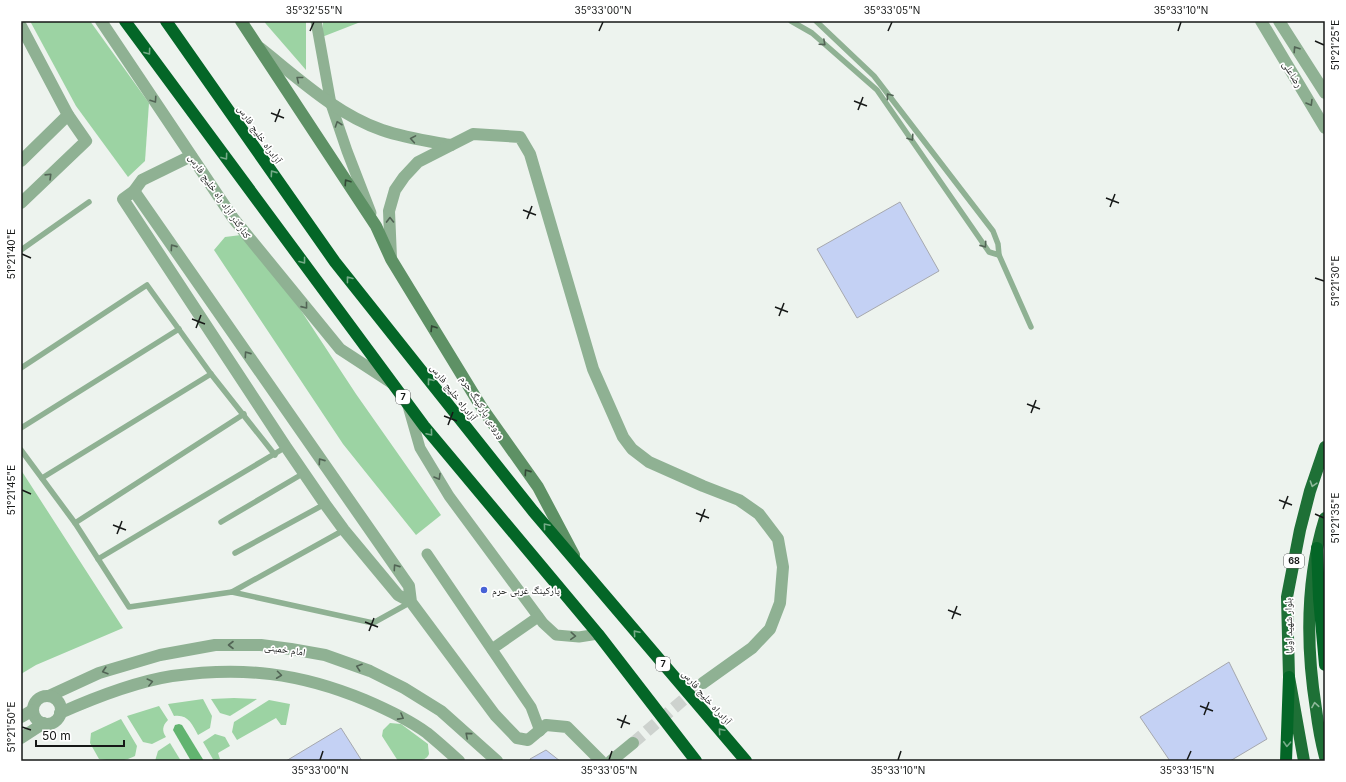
<svg xmlns="http://www.w3.org/2000/svg" width="1346" height="782" viewBox="0 0 1346 782" font-family="Inter,'Noto Naskh Arabic',sans-serif">
	<style>
		.green { fill: #9cd3a3 }
		.water { fill: #62b470 }
		.building { fill: #c4d1f4; stroke: #a6a8ae }
		.lines { fill: none; stroke-linecap: round; stroke-linejoin: round }
		.tertiary-tunnel { stroke: #cdd2ce; stroke-width: 12; stroke-dasharray: 12 6; stroke-linecap: butt }
		.service { stroke: #8fb193; stroke-width: 5.5 }
		.minor { stroke: #8fb193; stroke-width: 11 }
		.tertiary { stroke: #8fb193; stroke-width: 12 }
		.secondary { stroke: #5e9165; stroke-width: 12 }
		.trunk { stroke: #1e7036; stroke-width: 12 }
		.motorway { stroke: #046627; stroke-width: 12 }
		.oneway { stroke: #526455 }
		.oneway2 { stroke: #75ab88 }
		.oneway3 { stroke: #334836 }
		.oneway4 { stroke: #8eb89a }
		.ticks { fill: none; stroke: #161817; stroke-width: 1.5 }
		.poi-dot { fill: #4862d6; stroke: #fff; stroke-width: 1.5 }
		.labels { text-anchor: middle; stroke-width: 3.5; stroke-linejoin: round; paint-order: stroke }
		.shield { fill: #fff; stroke: #5c5d5d; stroke-width: 1 }
		.shield-label { font-size: 9px; font-weight: bold; fill: #161817 }
		.street-label { font-size: 10px; fill: #161817; stroke: #fff }
		.poi-label { font-size: 10px; fill: #161817; stroke: #fff; text-anchor: start }
		.neatline { fill: none; stroke: #161817; stroke-width: 1.5 }
		.ticks-label { font-size: 10px; text-anchor: middle; fill: #161817 }
	</style>
	<rect width="100%" height="100%" fill="#edf3ee"/>
	<g class="green">
		<polygon points="30,21 90,21 149,103 145,161 128,177 76,106"/>
		<polygon points="264,21 306,21 306,70 266,24"/>
		<polygon points="323,21 363,21 322,37"/>
		<polygon points="241,235 279,277 356,394 441,515 416,535 343,444 214,250 225,237"/>
		<polygon points="21,470 123,628 36,665 21,674"/>
		<polygon points="234,698 257,699 230,716 220,713 211,699"/>
		<path d="M203 699 212 716 210 728 198 735C192 724 188 714 174 716L168 704Z"/>
		<polygon points="269,700 290,704 286,725 281,725 276,718 237,740 232,732 234,722"/>
		<path d="M159 706 168 720C162 726 162 731 166 737L152 744 143 742 127 716Z"/>
		<path d="M121 719 137 746 135 756C121 763 114 761 99 759L90 743 91 733Z"/>
		<path d="M390 723 401 724 428 744C428 747 429 752 429 754 426 764 405 761 398 761L382 736 383 730Z"/>
		<polygon points="215,734 225,737 230,746 218,753 220,759 214,761 203,742"/>
		<polygon points="170,743 181,761 155,761 158,751"/>
	</g>
	<polygon class="water" points="179,724 182,725 204,761 191,761 173,730 175,725"/>
	<g class="building">
		<polygon points="900,202 939,271 857,318 817,249"/>
		<polygon points="1229,662 1267,739 1230,761 1170,761 1140,717"/>
		<polygon points="341,728 362,761 286,761"/>
		<polygon points="546,750 560,761 531,761 530,759"/>
	</g>
	<g class="lines">
		<polyline class="tertiary-tunnel" points="633,743 703,683"/>
		<g class="service">
			<polyline points="791,21 812,33 877,90 989,252 999,255 998,244 993,231 874,76 816,21"/>
			<polyline points="21,250 89,202"/>
			<polyline points="999,255 1031,327"/>
			<polyline points="21,368 147,285 211,374 275,455"/>
			<polyline points="21,428 179,329"/>
			<polyline points="21,450 75,523 129,607 232,592 373,623 411,602"/>
			<polyline points="42,478 211,374"/>
			<polyline points="221,522 304,473"/>
			<polyline points="75,523 244,414"/>
			<polyline points="235,553 325,504"/>
			<polyline points="98,559 286,447"/>
			<polyline points="232,592 344,530"/>
		</g>
		<g class="minor">
			<polyline points="316,21 331,104 347,151 371,213"/>
			<polyline points="408,406 420,448 449,496 543,623 556,635 579,637 598,634"/>
			<polyline points="427,554 531,707 540,731"/>
			<polyline points="492,649 538,617"/>
		</g>
		<g class="tertiary">
			<polyline points="101,21 233,218 340,349 392,383"/>
			<polyline points="1261,21 1325,128"/>
			<polyline points="1279,21 1325,93"/>
			<polyline points="21,26 68,115 86,141 21,203"/>
			<path d="M260 48C298 78 336 114 382 130 405 138 428 141 451 145"/>
			<polyline points="21,161 68,115"/>
			<polyline points="134,191 142,180 191,156"/>
			<polyline points="391,258 389,211 395,190 404,177 418,162 473,134 520,137 530,154 593,369 623,437 632,449 649,462 703,486 739,500 759,514 778,539 783,567 780,603 770,629 752,648 703,683"/>
			<polyline points="411,602 409,586 134,191 123,199 286,447 325,504 344,530 398,595 411,602 495,715 517,738 528,740 546,725 567,727 601,761"/>
			<polyline points="49,696 99,673 160,655 215,645 261,645 291,649 325,655 370,671 404,688 441,711 497,761"/>
			<circle cx="47" cy="710" r="14"/>
			<path d="M60 713C96 697 134 682 172 676 243 666 300 673 365 700 386 709 408 719 427 733 438 742 448 751 459 761"/>
			<polyline points="21,717 33,710"/>
			<polyline points="21,738 44,723"/>
			<polyline points="611,761 633,743"/>
		</g>
		<polyline class="secondary" points="241,21 376,226 391,259 482,408 538,487 574,555"/>
		<g class="trunk">
			<path d="M1325 518C1306 579 1306 646 1316 709 1318 725 1321 742 1325 757"/>
			<polyline points="1304,761 1289,677 1287,597 1300,530 1310,491 1325,447"/>
		</g>
		<g class="motorway">
			<polyline points="125,21 424,426 598,634 696,761"/>
			<polyline points="166,21 335,262 533,511 746,761"/>
			<polyline points="1317,548 1319,598 1325,665"/>
			<polyline points="1286,761 1289,677"/>
		</g>
	</g>
	<defs><path id="oneway-chevron" d="M-2-3.5L2.5 0L-2 3.5" fill="none" stroke-width="1.6" stroke-linecap="round" stroke-linejoin="round"/></defs>
	<g class="oneway">
		<use href="#oneway-chevron" transform="translate(823 43) rotate(42)"/>
		<use href="#oneway-chevron" transform="translate(1296 49) rotate(-123)"/>
		<use href="#oneway-chevron" transform="translate(299 79) rotate(-141)"/>
		<use href="#oneway-chevron" transform="translate(889 96) rotate(-127)"/>
		<use href="#oneway-chevron" transform="translate(154 100) rotate(56)"/>
		<use href="#oneway-chevron" transform="translate(1310 103) rotate(59)"/>
		<use href="#oneway-chevron" transform="translate(338 124) rotate(-109)"/>
		<use href="#oneway-chevron" transform="translate(911 138) rotate(56)"/>
		<use href="#oneway-chevron" transform="translate(413 139) rotate(-170)"/>
		<use href="#oneway-chevron" transform="translate(49 176) rotate(-44)"/>
		<use href="#oneway-chevron" transform="translate(390 220) rotate(-91)"/>
		<use href="#oneway-chevron" transform="translate(984 245) rotate(55)"/>
		<use href="#oneway-chevron" transform="translate(173 247) rotate(-125)"/>
		<use href="#oneway-chevron" transform="translate(305 306) rotate(51)"/>
		<use href="#oneway-chevron" transform="translate(247 354) rotate(-125)"/>
		<use href="#oneway-chevron" transform="translate(321 461) rotate(-125)"/>
		<use href="#oneway-chevron" transform="translate(438 477) rotate(59)"/>
		<use href="#oneway-chevron" transform="translate(396 567) rotate(-125)"/>
		<use href="#oneway-chevron" transform="translate(573 636) rotate(4)"/>
		<use href="#oneway-chevron" transform="translate(231 645) rotate(-180)"/>
		<use href="#oneway-chevron" transform="translate(359 667) rotate(-161)"/>
		<use href="#oneway-chevron" transform="translate(105 671) rotate(163)"/>
		<use href="#oneway-chevron" transform="translate(279 675) rotate(7)"/>
		<use href="#oneway-chevron" transform="translate(150 682) rotate(-14)"/>
		<use href="#oneway-chevron" transform="translate(401 717) rotate(29)"/>
		<use href="#oneway-chevron" transform="translate(468 735) rotate(-139)"/>
	</g>
	<g class="oneway2">
		<use href="#oneway-chevron" transform="translate(148 52) rotate(54)"/>
		<use href="#oneway-chevron" transform="translate(225 157) rotate(54)"/>
		<use href="#oneway-chevron" transform="translate(273 173) rotate(-125)"/>
		<use href="#oneway-chevron" transform="translate(303 261) rotate(53)"/>
		<use href="#oneway-chevron" transform="translate(349 279) rotate(-128)"/>
		<use href="#oneway-chevron" transform="translate(430 381) rotate(-128)"/>
		<use href="#oneway-chevron" transform="translate(430 433) rotate(50)"/>
		<use href="#oneway-chevron" transform="translate(546 526) rotate(-130)"/>
		<use href="#oneway-chevron" transform="translate(636 633) rotate(-131)"/>
		<use href="#oneway-chevron" transform="translate(721 731) rotate(-131)"/>
		<use href="#oneway-chevron" transform="translate(1287 744) rotate(93)"/>
	</g>
	<g class="oneway3">
		<use href="#oneway-chevron" transform="translate(347 182) rotate(-124)"/>
		<use href="#oneway-chevron" transform="translate(433 328) rotate(-122)"/>
		<use href="#oneway-chevron" transform="translate(527 472) rotate(-125)"/>
	</g>
	<g class="oneway4">
		<use href="#oneway-chevron" transform="translate(1313 484) rotate(108)"/>
		<use href="#oneway-chevron" transform="translate(1315 705) rotate(-99)"/>
	</g>
	<path class="ticks" d="M310 31 314 22M599 31 603 22M888 31 892 22M1178 31 1181 22M1315 41 1324 45M854 101 867 106M858 110 863 97M271 113 284 118M275 122 280 109M1106 198 1119 203M1110 207 1115 194M523 210 536 215M527 219 532 206M22 254 31 258M1315 278 1324 281M775 307 788 312M779 316 784 303M192 319 205 324M196 328 201 315M1027 404 1040 409M1031 413 1036 400M444 416 457 421M448 425 453 412M22 490 31 494M1279 500 1292 505M1283 509 1288 496M696 513 709 518M1315 514 1324 518M700 522 705 509M113 525 126 530M117 534 122 521M948 610 961 615M952 619 957 606M365 622 378 627M369 631 374 618M1200 706 1213 711M1204 715 1209 702M617 719 630 724M22 727 31 730M621 728 626 715M320 760 323 751M609 760 612 751M898 760 901 751M1187 760 1191 751"/>
	<circle class="poi-dot" cx="484" cy="590" r="4"/>
	<g class="labels">
		<g class="shield">
			<rect x="396" y="390" width="14" height="14" rx="3"/>
			<rect x="1284" y="554" width="20" height="14" rx="3"/>
			<rect x="656" y="657" width="14" height="14" rx="3"/>
		</g>
		<g class="shield-label">
			<text x="403" y="400">7</text>
			<text x="1294" y="564">68</text>
			<text x="663" y="667">7</text>
		</g>
		<g class="street-label">
			<text transform="translate(1293 74) rotate(59)" y="4">رضاعلی</text>
			<text transform="translate(260 134) rotate(55)" y="4">آزادراه خلیج فارس</text>
			<text transform="translate(220 196) rotate(55)" y="4">کنارگذر آزاد راه خلیج فارس</text>
			<text transform="translate(454 392) rotate(52)" y="4">آزادراه خلیج فارس</text>
			<text transform="translate(483 407) rotate(57)" y="4">ورودی پارکینگ حرم</text>
			<text transform="translate(1288 626) rotate(-91)" y="4">بلوار شهید اوليا</text>
			<text transform="translate(285 649) rotate(8)" y="4">امام خمینی</text>
			<text transform="translate(707 697) rotate(49)" y="4">آزادراه خلیج فارس</text>
		</g>
		<g class="poi-label">
			<text x="492" y="594">پارکینگ غربی حرم</text>
		</g>
	</g>
	<rect width="1346" height="782" fill="none" stroke="#ffffff" stroke-width="44"/>
	<path d="M36 740v6h88v-6" fill="none" stroke="#161817" stroke-width="2"/>
	<text x="42" y="740" font-size="12" fill="#161817" stroke="#ffffff" stroke-width="3" paint-order="stroke">50 m</text>
	<rect x="22" y="22" width="1302" height="738" class="neatline"/>
	<g class="ticks-label">
		<text x="314" y="14">35°32'55"N</text>
		<text x="603" y="14">35°33'00"N</text>
		<text x="892" y="14">35°33'05"N</text>
		<text x="1181" y="14">35°33'10"N</text>
		<text transform="translate(1335 45) rotate(-90)" y="4">51°21'25"E</text>
		<text transform="translate(11 254) rotate(-90)" y="4">51°21'40"E</text>
		<text transform="translate(1335 281) rotate(-90)" y="4">51°21'30"E</text>
		<text transform="translate(11 490) rotate(-90)" y="4">51°21'45"E</text>
		<text transform="translate(1335 518) rotate(-90)" y="4">51°21'35"E</text>
		<text transform="translate(11 727) rotate(-90)" y="4">51°21'50"E</text>
		<text x="320" y="774">35°33'00"N</text>
		<text x="609" y="774">35°33'05"N</text>
		<text x="898" y="774">35°33'10"N</text>
		<text x="1187" y="774">35°33'15"N</text>
	</g>
</svg>
